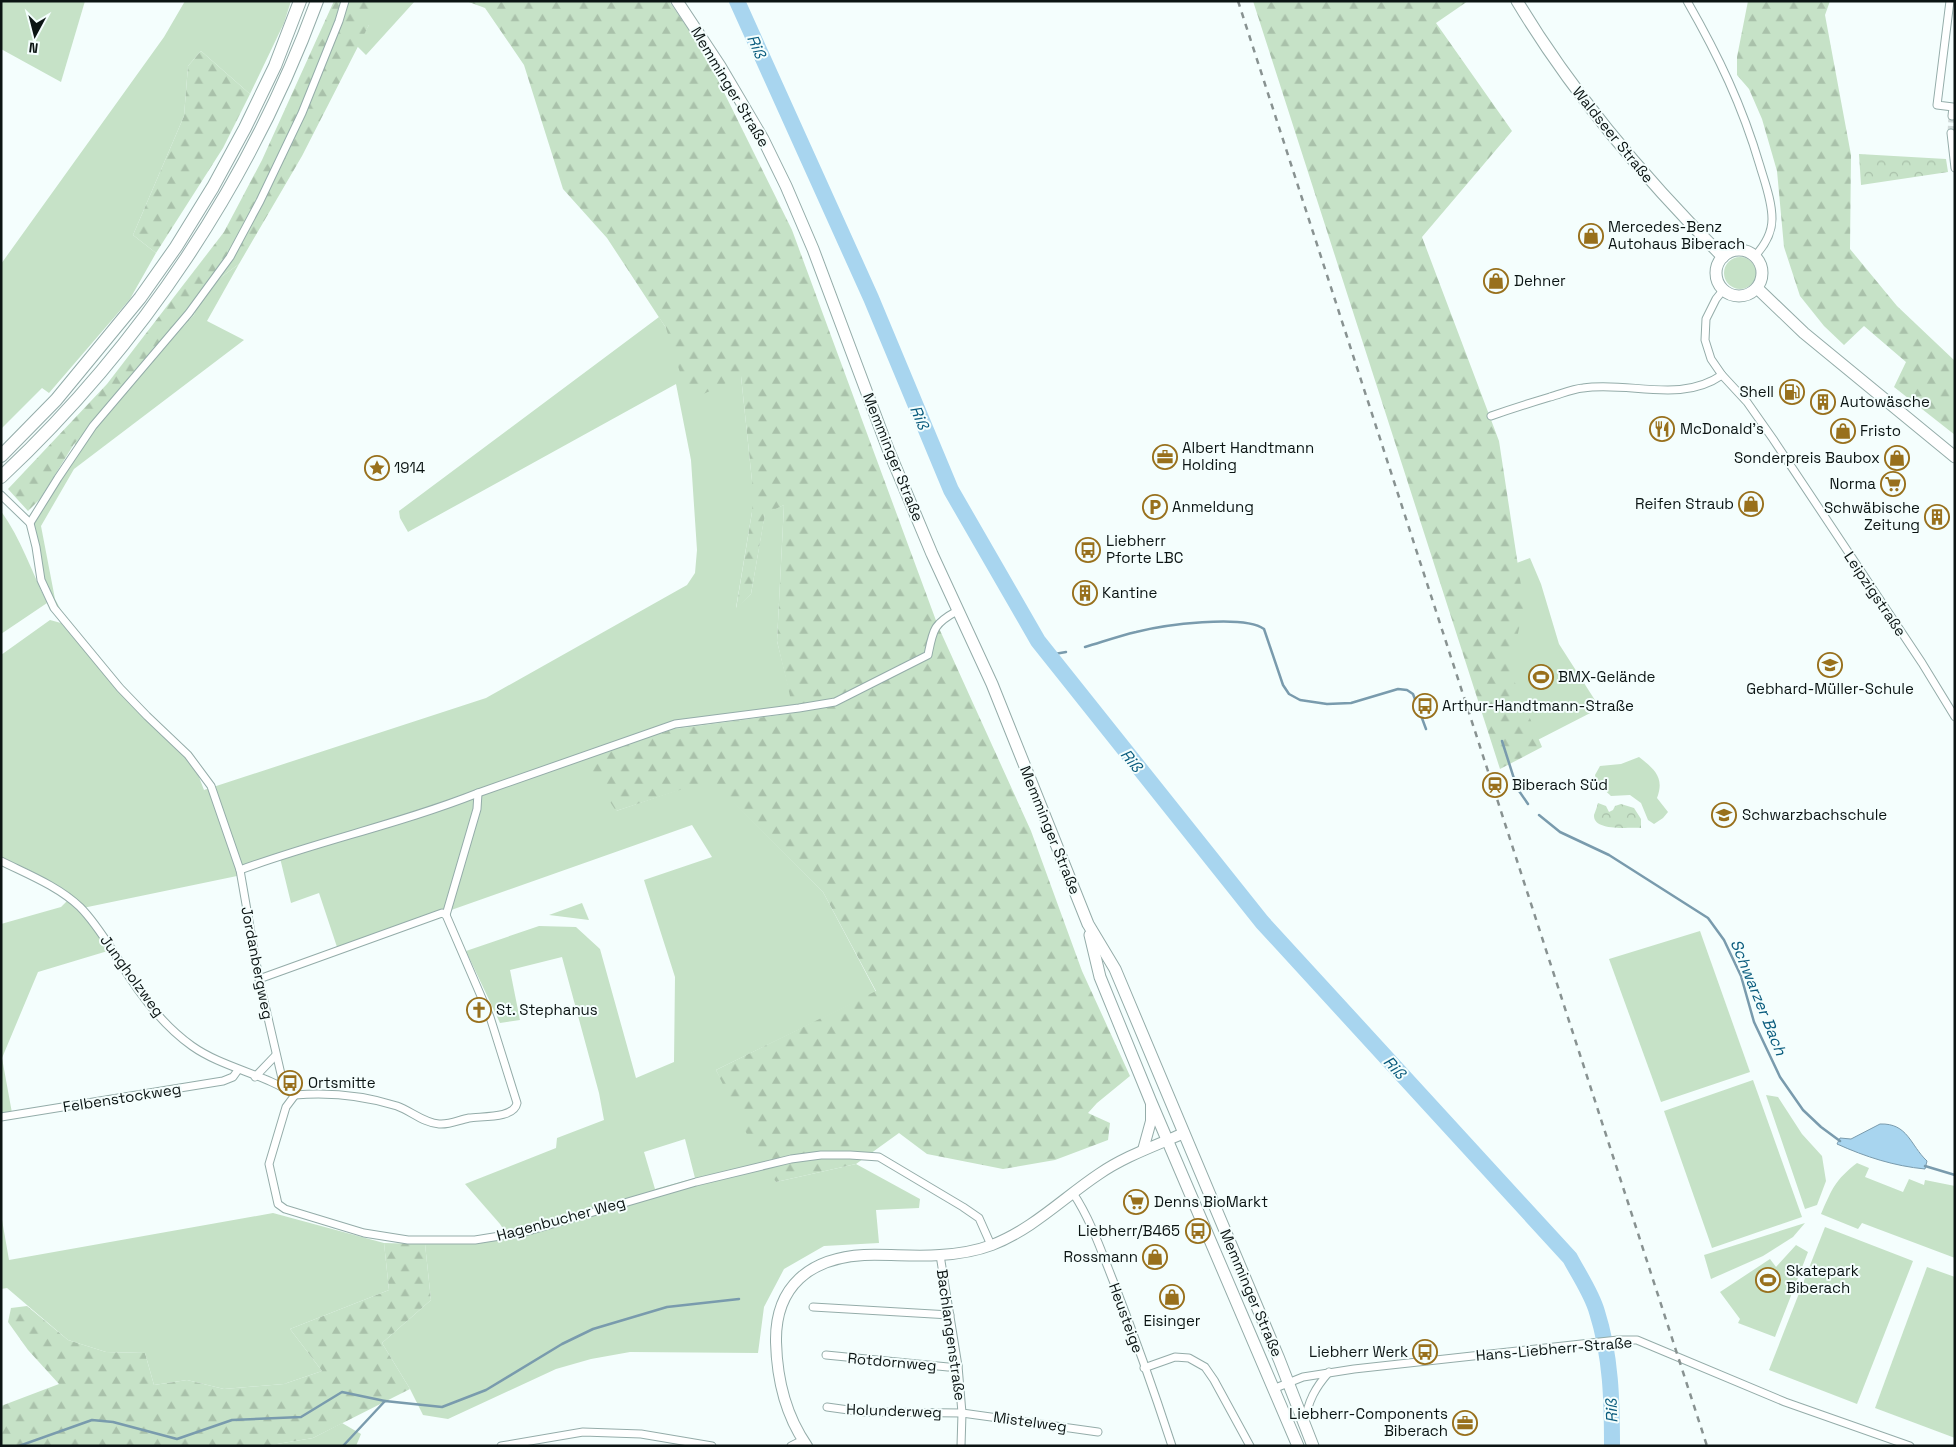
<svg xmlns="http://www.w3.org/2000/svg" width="1956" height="1447" viewBox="0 0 1956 1447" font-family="'Space Grotesk',sans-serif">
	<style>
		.grass { fill: #c6e2c7; fill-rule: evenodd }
		.forest { fill: url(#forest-firs) }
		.park { fill: url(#park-crowns) }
		.water { fill: #a8d5ef; stroke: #799bad }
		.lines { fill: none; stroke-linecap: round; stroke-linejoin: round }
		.stream { stroke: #799bad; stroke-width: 2.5 }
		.river { stroke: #a8d5ef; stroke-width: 16 }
		.street-tunnel { stroke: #d1dbda; stroke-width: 7; stroke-dasharray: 7 3.5; stroke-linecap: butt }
		.street-casing { stroke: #94aca9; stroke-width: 9 }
		.secondary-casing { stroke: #94aca9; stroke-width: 12 }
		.primary-casing { stroke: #94aca9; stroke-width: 13 }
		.highway-casing { stroke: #94aca9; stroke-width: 14 }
		.street { stroke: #fff; stroke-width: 7 }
		.secondary { stroke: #fff; stroke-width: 10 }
		.primary { stroke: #fff; stroke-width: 11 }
		.highway { stroke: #fff; stroke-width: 12 }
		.rail { stroke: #889291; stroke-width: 2.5; stroke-dasharray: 6 6; stroke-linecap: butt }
		.labels { text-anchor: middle; stroke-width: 4; stroke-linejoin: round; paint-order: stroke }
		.street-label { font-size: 15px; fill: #0b1413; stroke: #f4fefd }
		.poi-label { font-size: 15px; fill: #0b1413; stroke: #f4fefd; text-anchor: start }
		.water-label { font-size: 16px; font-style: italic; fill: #0a5c7e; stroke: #f4fefd }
	</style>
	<defs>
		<pattern id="forest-firs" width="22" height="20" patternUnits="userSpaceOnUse" patternTransform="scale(1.25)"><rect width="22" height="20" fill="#c6e2c7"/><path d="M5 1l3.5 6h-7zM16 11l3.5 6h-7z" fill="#a9c1aa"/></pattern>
		<pattern id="park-crowns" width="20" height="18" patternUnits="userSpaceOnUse" patternTransform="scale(1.25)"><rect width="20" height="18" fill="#c6e2c7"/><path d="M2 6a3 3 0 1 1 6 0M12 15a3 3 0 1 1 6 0" fill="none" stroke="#a9c1aa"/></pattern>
	</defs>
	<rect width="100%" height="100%" fill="#f4fefd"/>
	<g class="grass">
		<polygon points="1,1 85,1 61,82 1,49"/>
		<polygon points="185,1 291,1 284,23 250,94 201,51 188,66 184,116 133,235 156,253 130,299 49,393 42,388 1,429 1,264 164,37"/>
		<polygon points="369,1 415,1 366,55 357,46 369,25"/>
		<circle cx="1740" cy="273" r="16"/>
		<polygon points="239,264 207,321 244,340 74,469 41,526 55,599 68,623 56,605 45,580 34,523 80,448 74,444 194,315 201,292"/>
		<path d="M659 317 666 328 741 376 752 481V512L736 608 751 594 765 513 784 505 777 641 795 713 674 729 616 811 710 779 823 892 876 992 716 1070 776 1182 856 1164 920 1199 919 1208 876 1210 879 1243 824 1246 784 1269 764 1307 758 1353 630 1352 591 1359 556 1369 448 1419 423 1415 410 1389 382 1343 431 1300 425 1244H476L509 1238 500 1224 465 1184 556 1148 557 1138 604 1120 599 1093 562 957 510 970 520 1020 500 1023 466 951 539 926 576 927 600 949 636 1078 674 1062 675 977 644 880 712 857 692 825 338 950 319 893 291 903 279 854 235 867 237 876 78 909 111 950 38 972 2 1058 12 1113 1 1114V924L61 907 71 897 29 870 1 857V655L50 620 61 623 143 717 187 759 199 777 204 790 486 698 687 585 695 573 697 550 691 460 676 384 408 532 400 518 399 511ZM685 1139 695 1178 655 1189 644 1152Z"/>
		<path d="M1 511C21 539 32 572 47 603L1 634Z"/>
		<polygon points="1530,558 1541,584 1559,644 1600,708 1524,747 1490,647 1514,564"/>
		<path d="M1639 757C1654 769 1665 777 1657 798L1668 812 1663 818 1654 824 1648 820 1641 803 1630 795 1611 796 1597 783 1595 775 1600 766 1621 764Z"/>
		<polygon points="582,903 589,920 549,915"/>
		<polygon points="1700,931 1750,1072 1661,1102 1609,959"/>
		<polygon points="1753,1080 1802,1217 1712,1248 1664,1111"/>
		<polygon points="1766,1095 1778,1097 1802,1134 1822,1156 1826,1181 1817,1205 1805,1209"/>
		<path d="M1857 1163 1869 1168 1865 1177 1903 1192 1909 1179 1924 1185 1925 1180 1955 1186V1258L1862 1223 1858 1229 1821 1214C1832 1189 1835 1180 1857 1163Z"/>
		<polygon points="273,1213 384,1243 389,1290 290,1329 322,1371 284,1384 224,1389 187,1380 154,1385 145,1353 106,1352 68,1340 7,1288 1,1289 1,1214 9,1260"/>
		<polygon points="1805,1223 1793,1237 1763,1256 1711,1279 1704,1255"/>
		<polygon points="1825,1227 1913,1261 1857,1404 1769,1370"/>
		<polygon points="1796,1245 1808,1252 1775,1337 1738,1323 1740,1319 1720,1292 1770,1259 1776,1267"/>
		<polygon points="1927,1267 1955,1277 1955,1438 1875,1408"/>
		<polygon points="342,1423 361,1434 356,1446 265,1446 313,1438"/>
	</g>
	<g class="forest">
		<polygon points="334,1 369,1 369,25 302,156 239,264 201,292 194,315 74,444 40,499 28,511 8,489 107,384 224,232 262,160"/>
		<polygon points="466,1 669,1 703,50 792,230 938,626 1031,831 1082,971 1130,1076 1097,1103 1088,1113 1110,1123 1108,1140 1055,1160 1003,1169 927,1154 899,1133 856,1164 776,1182 756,1153 716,1070 876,991 823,892 710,780 616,811 583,760 674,729 794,713 777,641 784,505 765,514 751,594 736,609 752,512 752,481 741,376 689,401 666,328 607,238 563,189 524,65 485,8"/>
		<polygon points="1253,1 1468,1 1436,23 1512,131 1422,237 1499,441 1524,605 1510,671 1542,747 1500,769"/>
		<polygon points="1748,1 1830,1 1825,15 1851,155 1850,249 1897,306 1955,361 1955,435 1894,387 1906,362 1864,326 1844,345 1824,326 1800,296 1784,247 1777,171 1762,119 1749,89 1737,75 1737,57"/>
		<polygon points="201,51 250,94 223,148 156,253 133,235 184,116 188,66"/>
		<polygon points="384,1243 425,1244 431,1300 382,1343 410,1389 313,1438 265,1446 1,1446 1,1406 59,1384 28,1350 8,1322 11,1308 27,1306 68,1340 106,1352 145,1353 154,1385 187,1380 224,1389 284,1384 322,1371 290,1329 389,1290"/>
	</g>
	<g class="park">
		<polygon points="1859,154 1946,159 1948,172 1861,185"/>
		<path d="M1598 803 1606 806 1609 812 1613 810 1615 806 1621 804 1634 808 1641 819V828C1630 827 1593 832 1594 815 1595 812 1597 807 1598 803Z"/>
	</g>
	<path class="water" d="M1880 1124C1908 1123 1910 1145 1927 1161L1925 1169C1894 1166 1866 1157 1837 1144L1840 1138 1851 1139Z"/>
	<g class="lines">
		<g class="stream">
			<path d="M1085 647C1102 642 1119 636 1136 632 1163 625 1243 614 1264 629L1283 685 1289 694 1300 700 1327 704 1351 703 1398 689 1407 690 1413 694 1426 729"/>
			<polyline points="1049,655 1066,652"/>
			<polyline points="1502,741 1517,788 1528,804"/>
			<polyline points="1539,815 1560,832 1609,855 1708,918 1724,940 1741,976 1754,1022 1780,1077 1803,1110 1821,1127 1840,1141"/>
			<polyline points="1925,1166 1955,1175"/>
			<polyline points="19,1446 92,1420 113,1422 177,1439 232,1420 301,1417 342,1392 385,1401"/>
			<polyline points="343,1446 385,1401 442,1407 486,1390 562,1344 593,1329 667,1307 739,1299"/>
		</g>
		<path class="river" d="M737 1 871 298 951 490 1038 641 1262 922 1570 1258C1579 1275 1592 1294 1597 1312 1611 1356 1612 1401 1612 1446"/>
		<polyline class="street-tunnel" points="1951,133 1952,116"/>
		<defs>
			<g id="street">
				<path d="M1687 1C1719 57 1742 105 1760 166 1765 183 1772 201 1772 219 1772 233 1765 245 1755 256"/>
				<polyline points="1950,1 1937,105 1953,107 1952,116"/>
				<polyline points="1951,133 1955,168"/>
				<polyline points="1724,289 1716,299 1706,319 1705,340 1711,359 1722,375 1747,402 1773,439 1922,663 1955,717"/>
				<path d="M1491 416C1511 409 1530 403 1550 397 1561 394 1572 389 1583 388 1630 381 1680 404 1722 375"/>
				<polyline points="1,495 30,523 36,547 41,580 54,608 120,688 147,716 188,755 211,786 240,870 259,979 284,1087"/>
				<polyline points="30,523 58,478 93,426 189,313 230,257 260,201 302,113 339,21 345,1"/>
				<path d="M1 861C27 874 58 886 80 907 95 922 107 942 118 959 137 991 161 1024 192 1046 223 1068 265 1074 295 1095"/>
				<path d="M240 870C318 841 400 824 478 793L675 724 799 708 835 702 928 655C933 630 933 624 957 611"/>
				<polyline points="446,915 477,809 478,793"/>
				<path d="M259 979 442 913 446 915 490 1017 517 1103C514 1119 481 1116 469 1118 459 1120 449 1125 439 1124 424 1123 411 1111 397 1106 362 1095 331 1092 295 1095"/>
				<polyline points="255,1077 276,1055"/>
				<polyline points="295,1095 286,1107 269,1164 278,1204 285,1209 364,1233 408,1240 475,1240 525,1232 696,1182 791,1159 821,1155 850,1155 879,1157 963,1207 979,1218 991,1245"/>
				<polyline points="1,1117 223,1081 233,1077 238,1070"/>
				<path d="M1073 1193C1091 1220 1102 1253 1114 1283 1135 1337 1154 1391 1172 1446"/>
				<polyline points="940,1255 958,1366 962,1413 961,1446"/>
				<polyline points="813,1307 950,1315"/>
				<polyline points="826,1355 948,1367 958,1366"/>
				<polyline points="1144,1368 1175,1357 1189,1358 1205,1367 1214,1380 1250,1446"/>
				<polyline points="1273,1389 1303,1377 1354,1369 1618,1340 1637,1340 1785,1402 1910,1446"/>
				<polyline points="827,1407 863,1412 962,1413 1098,1432"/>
				<path d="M1305 1422C1308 1401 1315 1388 1329 1372"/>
				<polyline points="501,1446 583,1432 641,1434 712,1446"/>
				<polyline points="791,1446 803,1440"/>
			</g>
			<g id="secondary">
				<polyline points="1143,1150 1151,1121 1151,1103"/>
				<path d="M807 1446C786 1416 777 1379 776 1342 775 1286 810 1258 864 1255 889 1254 915 1257 940 1255 957 1254 976 1251 992 1245 1033 1229 1063 1198 1099 1174 1125 1156 1155 1146 1184 1133"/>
			</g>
			<g id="primary">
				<polyline points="677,1 720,66 763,139 786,186 813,249 888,449 932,554 992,684 1088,924 1115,969 1279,1359 1313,1446"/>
				<path d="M1517 1C1574 96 1645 179 1723 257"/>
				<circle cx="1739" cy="273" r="23"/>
				<polyline points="1757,288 1804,333 1955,457"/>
				<polyline points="1090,935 1100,977 1151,1102 1298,1446"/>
			</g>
			<g id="highway">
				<polyline points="1,456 56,400 140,298 176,247 213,187 245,128 275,66 300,1"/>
				<path d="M1 477C141 346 251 181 317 1"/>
			</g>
		</defs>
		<use href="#street" class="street-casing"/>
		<use href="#secondary" class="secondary-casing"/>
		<use href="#primary" class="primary-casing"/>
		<use href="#highway" class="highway-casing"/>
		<use href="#street" class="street"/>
		<use href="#secondary" class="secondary"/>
		<use href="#primary" class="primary"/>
		<use href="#highway" class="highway"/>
		<polyline class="rail" points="1238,1 1707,1446"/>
	</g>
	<defs>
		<symbol id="shop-ring" viewBox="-11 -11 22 22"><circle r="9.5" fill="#f4fefd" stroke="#98701c" stroke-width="1.5"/><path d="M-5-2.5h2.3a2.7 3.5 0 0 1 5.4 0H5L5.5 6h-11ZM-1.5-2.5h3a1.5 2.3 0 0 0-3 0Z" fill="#98701c"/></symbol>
		<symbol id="fuel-ring" viewBox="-11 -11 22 22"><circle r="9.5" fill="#f4fefd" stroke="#98701c" stroke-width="1.5"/><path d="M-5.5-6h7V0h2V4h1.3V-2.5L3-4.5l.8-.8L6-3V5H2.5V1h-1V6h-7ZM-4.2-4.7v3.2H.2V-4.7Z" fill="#98701c"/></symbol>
		<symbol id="building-ring" viewBox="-11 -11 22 22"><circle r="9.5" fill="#f4fefd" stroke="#98701c" stroke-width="1.5"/><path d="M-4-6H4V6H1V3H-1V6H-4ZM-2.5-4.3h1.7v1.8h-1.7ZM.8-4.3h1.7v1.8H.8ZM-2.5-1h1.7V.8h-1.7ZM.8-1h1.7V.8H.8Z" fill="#98701c"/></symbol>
		<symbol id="restaurant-ring" viewBox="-11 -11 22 22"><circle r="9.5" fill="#f4fefd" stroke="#98701c" stroke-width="1.5"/><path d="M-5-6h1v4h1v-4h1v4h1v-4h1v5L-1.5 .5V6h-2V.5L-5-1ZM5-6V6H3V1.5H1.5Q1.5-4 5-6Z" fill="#98701c"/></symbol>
		<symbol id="office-ring" viewBox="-11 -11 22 22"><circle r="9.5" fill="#f4fefd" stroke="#98701c" stroke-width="1.5"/><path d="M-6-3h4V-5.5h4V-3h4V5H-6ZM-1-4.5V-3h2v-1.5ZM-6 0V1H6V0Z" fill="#98701c"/></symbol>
		<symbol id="sight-ring" viewBox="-11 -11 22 22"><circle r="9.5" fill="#f4fefd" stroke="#98701c" stroke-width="1.5"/><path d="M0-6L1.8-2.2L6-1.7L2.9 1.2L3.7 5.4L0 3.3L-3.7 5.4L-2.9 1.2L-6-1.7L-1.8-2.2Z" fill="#98701c"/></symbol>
		<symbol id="supermarket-ring" viewBox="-11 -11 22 22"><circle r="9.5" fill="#f4fefd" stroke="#98701c" stroke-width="1.5"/><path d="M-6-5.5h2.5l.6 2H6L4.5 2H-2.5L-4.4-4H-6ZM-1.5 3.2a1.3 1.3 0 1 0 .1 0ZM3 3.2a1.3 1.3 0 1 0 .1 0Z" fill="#98701c"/></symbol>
		<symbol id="parking-ring" viewBox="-11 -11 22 22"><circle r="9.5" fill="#f4fefd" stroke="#98701c" stroke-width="1.5"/><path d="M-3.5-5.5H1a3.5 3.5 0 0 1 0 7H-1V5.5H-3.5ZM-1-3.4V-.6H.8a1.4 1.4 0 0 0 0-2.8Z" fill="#98701c"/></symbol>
		<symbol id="bus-ring" viewBox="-11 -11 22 22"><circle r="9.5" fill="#f4fefd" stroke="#98701c" stroke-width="1.5"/><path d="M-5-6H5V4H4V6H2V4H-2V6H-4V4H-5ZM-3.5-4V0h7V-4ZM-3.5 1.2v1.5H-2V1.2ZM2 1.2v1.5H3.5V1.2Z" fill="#98701c"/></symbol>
		<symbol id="school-ring" viewBox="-11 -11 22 22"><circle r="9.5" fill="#f4fefd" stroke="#98701c" stroke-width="1.5"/><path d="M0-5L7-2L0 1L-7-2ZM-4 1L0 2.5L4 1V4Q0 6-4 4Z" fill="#98701c"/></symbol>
		<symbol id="stadium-ring" viewBox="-11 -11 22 22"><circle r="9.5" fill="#f4fefd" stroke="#98701c" stroke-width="1.5"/><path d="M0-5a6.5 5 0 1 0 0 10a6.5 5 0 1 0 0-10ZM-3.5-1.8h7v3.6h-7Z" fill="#98701c"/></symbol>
		<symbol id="station-ring" viewBox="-11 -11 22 22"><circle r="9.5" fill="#f4fefd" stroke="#98701c" stroke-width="1.5"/><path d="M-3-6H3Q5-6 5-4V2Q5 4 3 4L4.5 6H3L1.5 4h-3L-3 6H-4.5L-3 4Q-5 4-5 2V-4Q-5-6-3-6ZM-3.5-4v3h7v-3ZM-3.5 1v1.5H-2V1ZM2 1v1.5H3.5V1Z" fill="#98701c"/></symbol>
		<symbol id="church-ring" viewBox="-11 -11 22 22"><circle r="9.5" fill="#f4fefd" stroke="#98701c" stroke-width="1.5"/><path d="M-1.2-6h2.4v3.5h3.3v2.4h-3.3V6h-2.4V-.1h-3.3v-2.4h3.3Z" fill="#98701c"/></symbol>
	</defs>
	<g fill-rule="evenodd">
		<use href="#shop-ring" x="1577" y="222" width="28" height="28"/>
		<use href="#shop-ring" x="1482" y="267" width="28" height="28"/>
		<use href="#fuel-ring" x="1778" y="378" width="28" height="28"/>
		<use href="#building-ring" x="1809" y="388" width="28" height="28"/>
		<use href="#restaurant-ring" x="1648" y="415" width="28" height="28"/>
		<use href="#shop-ring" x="1829" y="417" width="28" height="28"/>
		<use href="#office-ring" x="1151" y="443" width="28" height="28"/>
		<use href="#shop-ring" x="1883" y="444" width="28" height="28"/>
		<use href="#sight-ring" x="363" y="454" width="28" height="28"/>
		<use href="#supermarket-ring" x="1879" y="470" width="28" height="28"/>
		<use href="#shop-ring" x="1737" y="490" width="28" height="28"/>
		<use href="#parking-ring" x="1141" y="493" width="28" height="28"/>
		<use href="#building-ring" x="1923" y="503" width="28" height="28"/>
		<use href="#bus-ring" x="1074" y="536" width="28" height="28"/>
		<use href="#building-ring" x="1071" y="579" width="28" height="28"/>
		<use href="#school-ring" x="1816" y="651" width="28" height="28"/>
		<use href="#stadium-ring" x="1527" y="663" width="28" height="28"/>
		<use href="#bus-ring" x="1411" y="692" width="28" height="28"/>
		<use href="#station-ring" x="1481" y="771" width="28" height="28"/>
		<use href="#school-ring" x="1710" y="801" width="28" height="28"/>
		<use href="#church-ring" x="465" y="996" width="28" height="28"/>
		<use href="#bus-ring" x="276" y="1069" width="28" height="28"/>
		<use href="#supermarket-ring" x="1122" y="1188" width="28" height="28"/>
		<use href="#bus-ring" x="1184" y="1217" width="28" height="28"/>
		<use href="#shop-ring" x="1141" y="1243" width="28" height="28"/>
		<use href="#stadium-ring" x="1754" y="1266" width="28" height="28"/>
		<use href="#shop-ring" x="1158" y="1283" width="28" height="28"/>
		<use href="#bus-ring" x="1411" y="1338" width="28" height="28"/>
		<use href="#office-ring" x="1451" y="1409" width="28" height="28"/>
	</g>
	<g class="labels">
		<g class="street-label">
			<text transform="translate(730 87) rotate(59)" y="5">Memminger Straße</text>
			<text transform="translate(1613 135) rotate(51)" y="5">Waldseer Straße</text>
			<text transform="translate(893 457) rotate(68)" y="5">Memminger Straße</text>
			<text transform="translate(1875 594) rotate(56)" y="5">Leipzigstraße</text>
			<text transform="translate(1050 830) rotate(68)" y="5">Memminger Straße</text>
			<text transform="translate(257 963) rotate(79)" y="5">Jordanbergweg</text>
			<text transform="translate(132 976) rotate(54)" y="5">Jungholzweg</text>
			<text transform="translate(122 1098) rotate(-9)" y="5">Felbenstockweg</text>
			<text transform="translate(561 1219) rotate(-15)" y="5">Hagenbucher Weg</text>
			<text transform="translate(1251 1293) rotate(67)" y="5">Memminger Straße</text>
			<text transform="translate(1126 1318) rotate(70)" y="5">Heusteige</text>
			<text transform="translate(951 1335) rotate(82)" y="5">Bachlangenstraße</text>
			<text transform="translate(1554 1349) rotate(-5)" y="5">Hans-Liebherr-Straße</text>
			<text transform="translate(892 1362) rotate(5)" y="5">Rotdornweg</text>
			<text transform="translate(894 1411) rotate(2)" y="5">Holunderweg</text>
			<text transform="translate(1030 1422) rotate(8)" y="5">Mistelweg</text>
		</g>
		<g class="poi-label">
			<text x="1608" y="232">Mercedes-Benz<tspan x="1608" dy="17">Autohaus Biberach</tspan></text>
			<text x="1514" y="286">Dehner</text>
			<text x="1774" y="397" text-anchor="end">Shell</text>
			<text x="1840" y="407">Autowäsche</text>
			<text x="1680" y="434">McDonald's</text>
			<text x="1860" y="436">Fristo</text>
			<text x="1182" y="453">Albert Handtmann<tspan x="1182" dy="17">Holding</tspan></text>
			<text x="1880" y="463" text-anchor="end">Sonderpreis Baubox</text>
			<text x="394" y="473">1914</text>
			<text x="1876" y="489" text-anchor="end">Norma</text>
			<text x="1734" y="509" text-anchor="end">Reifen Straub</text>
			<text x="1172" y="512">Anmeldung</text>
			<text x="1920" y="513" text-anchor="end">Schwäbische<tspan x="1920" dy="17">Zeitung</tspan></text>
			<text x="1106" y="546">Liebherr<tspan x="1106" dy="17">Pforte LBC</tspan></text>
			<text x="1102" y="598">Kantine</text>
			<text x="1558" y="682">BMX-Gelände</text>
			<text x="1830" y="694" text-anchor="middle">Gebhard-Müller-Schule</text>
			<text x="1442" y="711">Arthur-Handtmann-Straße</text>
			<text x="1512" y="790">Biberach Süd</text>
			<text x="1742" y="820">Schwarzbachschule</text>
			<text x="496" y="1015">St. Stephanus</text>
			<text x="308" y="1088">Ortsmitte</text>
			<text x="1154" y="1207">Denns BioMarkt</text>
			<text x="1180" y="1236" text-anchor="end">Liebherr/B465</text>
			<text x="1138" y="1262" text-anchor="end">Rossmann</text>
			<text x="1786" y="1276">Skatepark<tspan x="1786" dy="17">Biberach</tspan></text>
			<text x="1172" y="1326" text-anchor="middle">Eisinger</text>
			<text x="1408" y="1357" text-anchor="end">Liebherr Werk</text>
			<text x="1448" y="1419" text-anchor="end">Liebherr-Components<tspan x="1448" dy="17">Biberach</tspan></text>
		</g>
		<g class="water-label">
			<text transform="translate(757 46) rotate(66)" y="6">Riß</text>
			<text transform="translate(920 417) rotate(67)" y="6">Riß</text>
			<text transform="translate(1132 760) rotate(51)" y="6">Riß</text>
			<text transform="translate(1759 997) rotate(68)" y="6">Schwarzer Bach</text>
			<text transform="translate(1395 1067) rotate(47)" y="6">Riß</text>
			<text transform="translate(1611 1411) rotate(-93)" y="6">Riß</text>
		</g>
	</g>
	<rect width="1956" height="1447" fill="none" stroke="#0b1413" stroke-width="5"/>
	<g transform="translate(35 35) rotate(187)" stroke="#f4fefd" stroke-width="4" paint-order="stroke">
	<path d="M0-4L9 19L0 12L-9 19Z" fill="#0b1413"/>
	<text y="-8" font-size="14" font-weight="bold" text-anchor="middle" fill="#0b1413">N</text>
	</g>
</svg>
